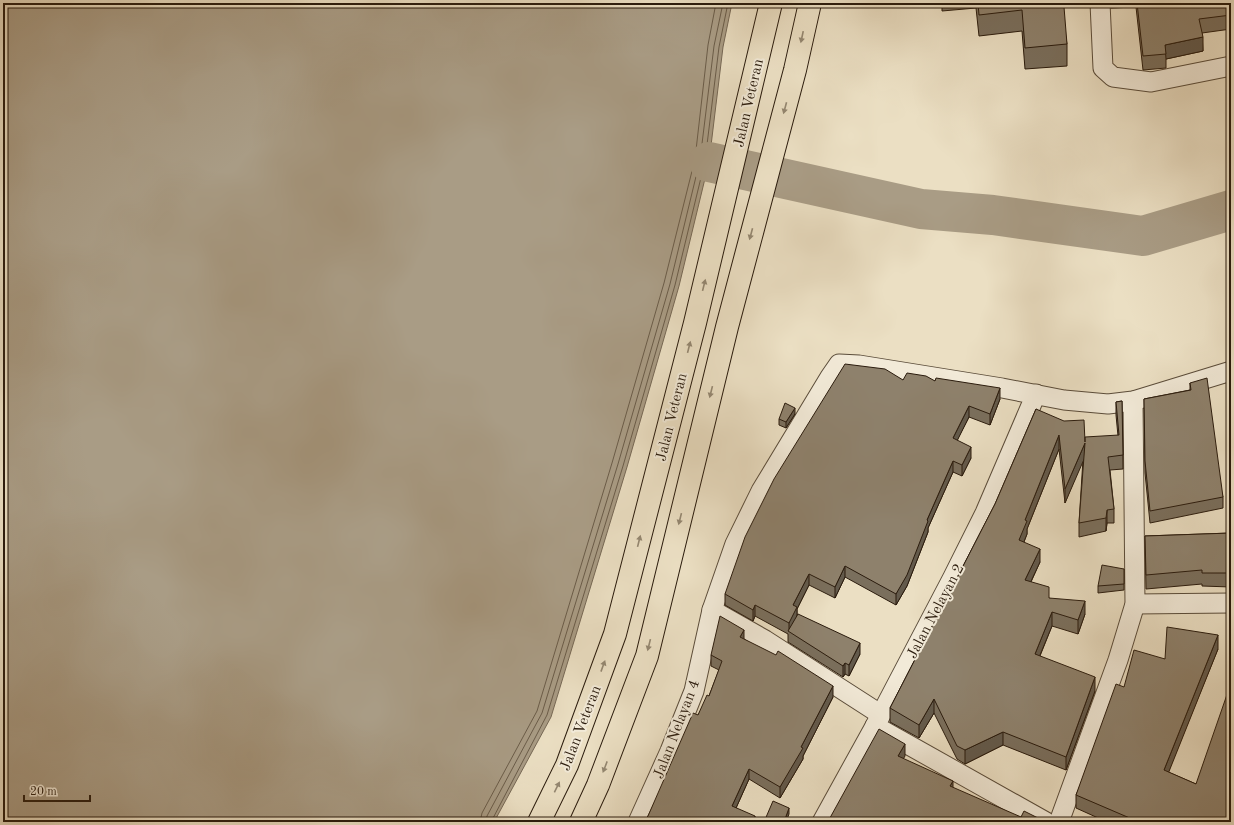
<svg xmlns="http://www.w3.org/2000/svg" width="1234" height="825" viewBox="0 0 1234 825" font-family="'Old Standard TT',serif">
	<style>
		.water { fill: #a99c85; stroke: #766855 }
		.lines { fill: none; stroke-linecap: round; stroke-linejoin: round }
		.shore { stroke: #6a5c49; stroke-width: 1 }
		.river { stroke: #a99c85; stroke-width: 40 }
		.street-casing { stroke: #5a4c3a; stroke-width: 21 }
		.highway-casing { stroke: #2a1b0d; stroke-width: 24 }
		.street { stroke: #f2ead8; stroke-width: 19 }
		.highway { stroke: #ebdfc3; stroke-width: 22 }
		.wall { fill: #7a6f5d; stroke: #2a1b0d }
		.shaded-wall { fill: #635a4c; stroke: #2a1b0d }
		.building { fill: #8e816c; stroke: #2a1b0d }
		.oneway { fill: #948771 }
		.labels { text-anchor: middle; stroke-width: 4; stroke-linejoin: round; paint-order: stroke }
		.street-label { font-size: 15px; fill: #2a1b0d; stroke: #f2ead8 }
	</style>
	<rect width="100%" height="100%" fill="#ebdfc3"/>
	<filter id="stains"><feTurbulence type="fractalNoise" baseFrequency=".005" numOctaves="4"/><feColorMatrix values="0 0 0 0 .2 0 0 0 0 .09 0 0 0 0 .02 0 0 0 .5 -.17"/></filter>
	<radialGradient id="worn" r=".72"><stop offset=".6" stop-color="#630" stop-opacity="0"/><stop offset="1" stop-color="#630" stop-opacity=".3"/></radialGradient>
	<polygon class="water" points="3,3 732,3 723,47 709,162 679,286 627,467 551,717 494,822 3,822"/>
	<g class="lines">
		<g class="shore">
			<polyline points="480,822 482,813 537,711 612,463 664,283 695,159 708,45 716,3"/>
			<polyline points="486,822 487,816 542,713 618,464 670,284 700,160 714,46 723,3"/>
			<polyline points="491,822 547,715 623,466 675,285 705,161 719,47 728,3"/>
		</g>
		<polyline class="river" points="709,162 921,209 993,215 1143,236 1231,210"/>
		<defs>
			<g id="street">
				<polyline points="1100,3 1103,68 1113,77 1151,82 1231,66"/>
				<polyline points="1135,604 1231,603"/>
				<polyline points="712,610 765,640 880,714"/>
				<polyline points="875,726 1046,822"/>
				<polyline points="638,822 670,751 694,691 712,610 735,544 761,491 830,377 839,364 859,365 1002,388 1064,400 1108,404 1133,401 1231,371"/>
				<polyline points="822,822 875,726 953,577 985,513 1036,394"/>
				<polyline points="1059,822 1118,660 1135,604 1133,401"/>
			</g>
			<g id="highway">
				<polyline points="539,822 567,765 615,634 695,323 771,3"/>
				<polyline points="581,822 598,785 647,656 727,327 795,70 810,3"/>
			</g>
		</defs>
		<use href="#street" class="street-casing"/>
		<use href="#highway" class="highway-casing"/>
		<use href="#street" class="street"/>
		<use href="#highway" class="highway"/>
	</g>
	<g class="wall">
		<polygon points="942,3 1060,3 1067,44 1067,66 1025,69 1022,31 979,36 976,8 942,11"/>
		<polygon points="1111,3 1231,3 1231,29 1202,33 1203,51 1166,59 1166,68 1143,70 1136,7 1111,8"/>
		<polygon points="903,380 935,381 1000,399 990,425 969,417 957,440 971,458 962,476 953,472 928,528 928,532 907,586 896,605 845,577 835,598 809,585 797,609 797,614 860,654 849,676 845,674 843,677 788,642 788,634 755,616 753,621 725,605 725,594"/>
		<polygon points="1190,383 1223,497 1223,508 1150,523 1145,473 1144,399 1190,390"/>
		<polygon points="1122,401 1123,469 1110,470 1114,509 1114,523 1107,523 1106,531 1079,537 1079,523 1083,459 1065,503 1059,449 1027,529 1027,534 1024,542 1040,562 1031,582 1049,598 1085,614 1078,634 1052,626 1040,656 1095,691 1066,770 1003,745 965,764 957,759 934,713 919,738 890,722 890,708 995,504 1036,409 1085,442 1118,436 1116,415 1116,402"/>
		<polygon points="795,414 786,428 779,425 779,419"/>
		<polygon points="1231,533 1231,587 1202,586 1202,584 1146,589 1145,536"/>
		<polygon points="1124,569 1124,590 1098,593 1098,586"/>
		<polygon points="744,639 833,697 803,756 803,759 780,798 749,779 736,808 755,822 644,820 648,816 698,715 709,696 719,670 711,666 711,655"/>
		<polygon points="1218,649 1168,772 1196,784 1231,822 1107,822 1076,808 1076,795 1124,687 1165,659"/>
	</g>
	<g class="shaded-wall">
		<polygon points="1203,37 1203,51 1166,59 1165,45"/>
		<polygon points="1000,388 1000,399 990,425 990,414"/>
		<polygon points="969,406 969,417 953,449 953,438"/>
		<polygon points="795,408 795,414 786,428 786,422"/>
		<polygon points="1059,435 1059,449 1027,529 1027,534 1019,554 1019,540 1025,520"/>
		<polygon points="1085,443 1085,457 1065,503 1065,489"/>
		<polygon points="971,447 971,458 962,476 962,465"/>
		<polygon points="953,461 953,472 928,528 928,532 907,586 896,605 896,594 927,520"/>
		<polygon points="1107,510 1107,523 1106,531 1106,518"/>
		<polygon points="1040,549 1040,562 1025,594 1025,580"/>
		<polygon points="845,566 845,577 835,598 835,587"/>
		<polygon points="809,574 809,585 797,609 797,618 789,631 789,623 793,605"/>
		<polygon points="1085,601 1085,614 1078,634 1078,620"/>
		<polygon points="755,605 755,616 753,621 753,610"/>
		<polygon points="1052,612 1052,626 1035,667 1035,654"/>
		<polygon points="744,630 744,641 740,637"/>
		<polygon points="1218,635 1218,649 1164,784 1164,770"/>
		<polygon points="860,643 860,654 849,676 849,665"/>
		<polygon points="845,663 845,674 843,677 843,666"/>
		<polygon points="1095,677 1095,691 1066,770 1066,757"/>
		<polygon points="833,686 833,697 803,756 803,759 780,798 780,787 801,747"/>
		<polygon points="934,699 934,713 919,738 919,725"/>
		<polygon points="1003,732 1003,745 965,764 965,750"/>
		<polygon points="905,744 905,756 898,768 898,756"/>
		<polygon points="749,769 749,779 732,817 732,806"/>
		<polygon points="953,781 953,793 950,786"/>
		<polygon points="789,808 789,814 786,822 784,822"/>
		<polygon points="755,816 755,822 752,822"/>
	</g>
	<g class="building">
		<polygon points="978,3 1060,3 1060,7 1064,7 1067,44 1025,48 1022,10 979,15"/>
		<polygon points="1137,3 1231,3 1231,15 1199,19 1203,37 1165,45 1166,54 1143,56"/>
		<polygon points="845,364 885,369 903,380 907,373 926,376 935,381 936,378 1000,388 990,414 969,406 953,438 971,447 962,465 953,461 927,520 928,521 907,575 896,594 845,566 835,587 809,574 793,605 797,607 789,623 755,605 753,610 725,594 745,537 774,479"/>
		<polygon points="1207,378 1223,497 1150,511 1145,461 1144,399 1191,390 1190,383"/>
		<polygon points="1122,401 1123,455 1108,457 1114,509 1107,510 1106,518 1079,523 1085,443 1065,489 1059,435 1025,520 1027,521 1019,540 1040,549 1025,580 1049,587 1049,598 1085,601 1078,620 1052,612 1035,654 1095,677 1066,757 1003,732 965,750 957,746 934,699 919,725 890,708 995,504 1036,409 1064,421 1084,420 1085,442 1085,437 1119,435 1116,402"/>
		<polygon points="785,403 795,408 786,422 779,419"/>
		<polygon points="1231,533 1231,573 1202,573 1202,570 1146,575 1145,536"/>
		<polygon points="1102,565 1124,569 1124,584 1098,586"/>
		<polygon points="798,614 860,643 849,665 845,663 843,666 788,631"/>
		<polygon points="720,616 744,630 740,637 776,655 778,651 833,686 801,747 803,748 780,787 749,769 732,806 755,816 752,822 637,822 644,820 648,816 693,713 698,715 707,695 709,696 722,661 711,655"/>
		<polygon points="1167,627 1218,635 1164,770 1196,784 1231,683 1231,822 1139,822 1076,795 1116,684 1124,687 1134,650 1165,659"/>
		<polygon points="879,729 905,744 898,756 953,781 950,786 1021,817 1024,811 1046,822 828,822 831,816"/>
		<polygon points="773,801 789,808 784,822 764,822"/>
	</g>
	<defs><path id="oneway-solid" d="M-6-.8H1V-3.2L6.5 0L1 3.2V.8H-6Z"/></defs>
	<g class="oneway">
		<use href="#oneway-solid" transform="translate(802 37) rotate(102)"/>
		<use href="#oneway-solid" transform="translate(785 108) rotate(105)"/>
		<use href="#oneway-solid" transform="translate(751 234) rotate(105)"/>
		<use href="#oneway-solid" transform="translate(704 285) rotate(-76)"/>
		<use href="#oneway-solid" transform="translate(689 347) rotate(-76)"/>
		<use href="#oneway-solid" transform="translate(711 392) rotate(104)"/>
		<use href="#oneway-solid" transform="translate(680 519) rotate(104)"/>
		<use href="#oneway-solid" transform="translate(639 541) rotate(-76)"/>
		<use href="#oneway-solid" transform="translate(649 645) rotate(104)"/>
		<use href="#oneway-solid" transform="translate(603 666) rotate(-70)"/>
		<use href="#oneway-solid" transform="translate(605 767) rotate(111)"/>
		<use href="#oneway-solid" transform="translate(557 787) rotate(-64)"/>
	</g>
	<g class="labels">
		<g class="street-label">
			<text transform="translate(748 103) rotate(-77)" y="5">Jalan Veteran</text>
			<text transform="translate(671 417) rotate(-76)" y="5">Jalan Veteran</text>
			<text transform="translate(935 611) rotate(-62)" y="5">Jalan Nelayan 2</text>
			<text transform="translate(580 728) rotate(-69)" y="5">Jalan Veteran</text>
			<text transform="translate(676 729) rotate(-69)" y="5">Jalan Nelayan 4</text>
		</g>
	</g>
	<rect width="1234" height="825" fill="none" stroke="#ebdfc3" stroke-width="16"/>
	<rect x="4" y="4" width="1226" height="817" fill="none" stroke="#2a1b0d" stroke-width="2"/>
	<rect x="8" y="8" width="1218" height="809" fill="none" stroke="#2a1b0d"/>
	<path d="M24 795v6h66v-6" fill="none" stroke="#2a1b0d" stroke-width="2"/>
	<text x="30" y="795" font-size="12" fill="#2a1b0d" stroke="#f2ead8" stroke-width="3" paint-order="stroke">20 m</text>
	<rect width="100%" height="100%" filter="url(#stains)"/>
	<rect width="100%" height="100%" fill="url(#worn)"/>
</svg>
